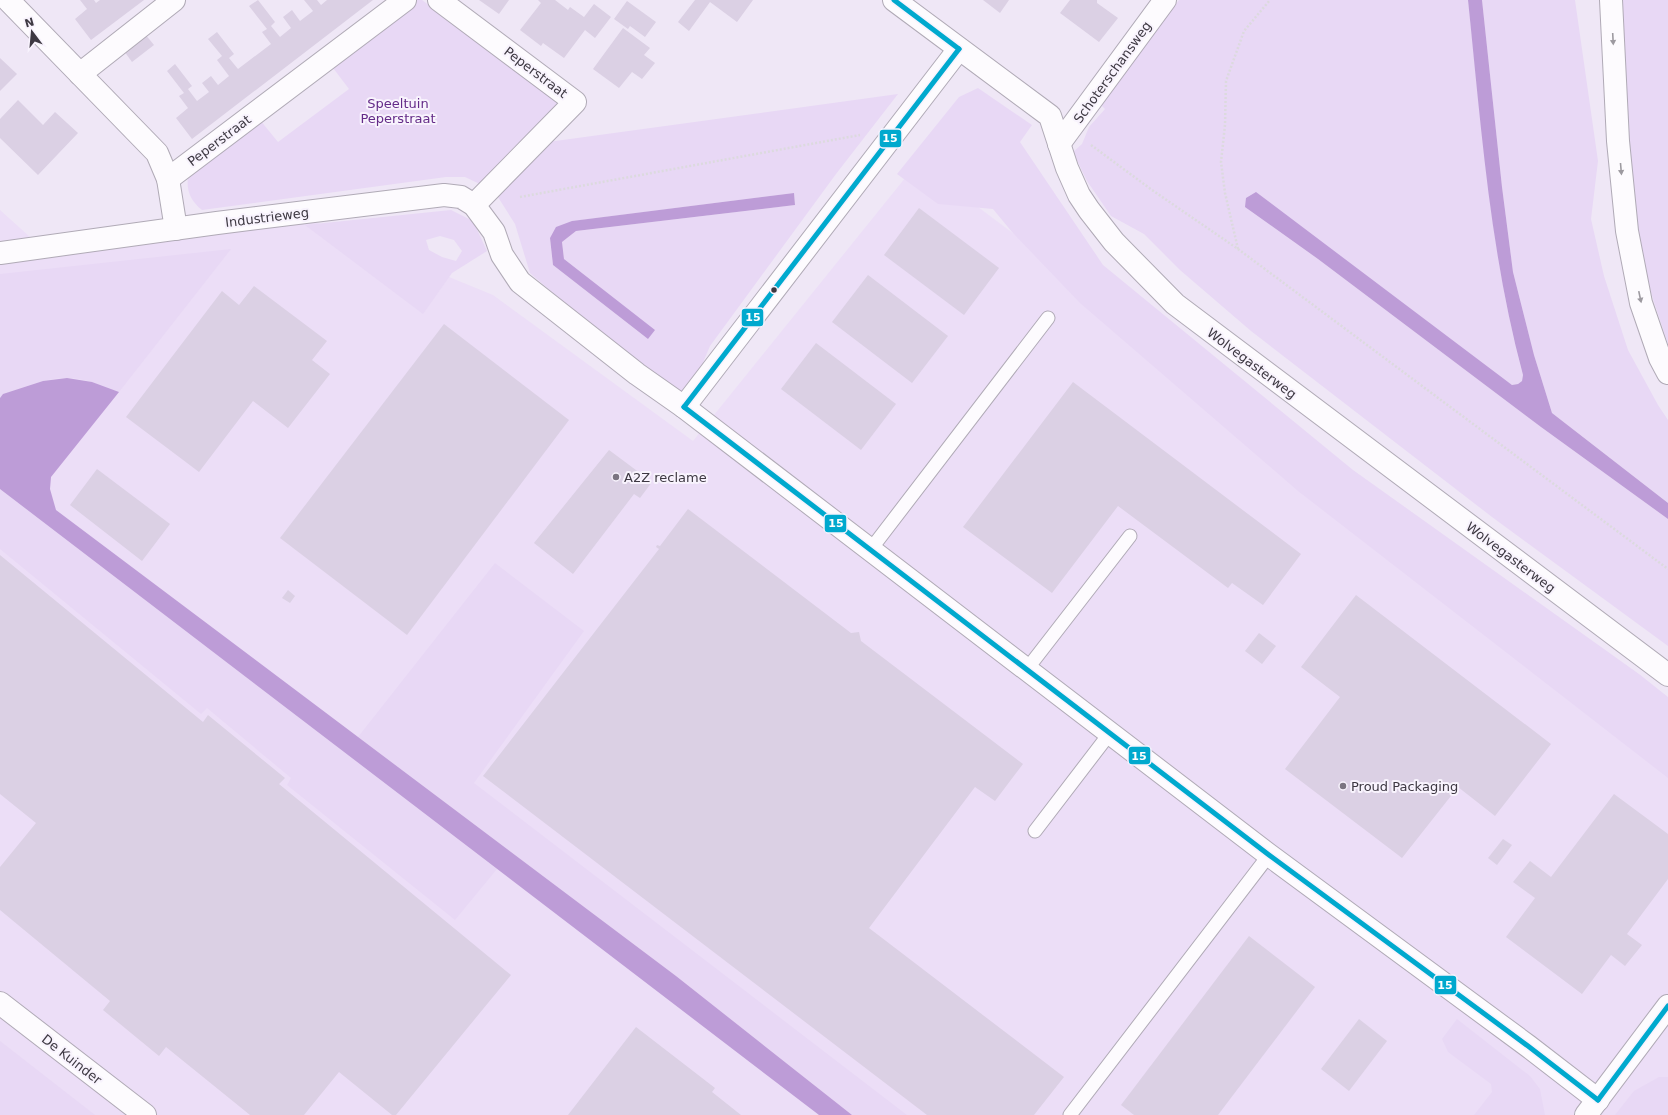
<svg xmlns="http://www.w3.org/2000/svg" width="1668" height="1115" viewBox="0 0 1668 1115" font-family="'DejaVu Sans',sans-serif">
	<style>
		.built { fill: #ecdef7 }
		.green { fill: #e8d8f5; fill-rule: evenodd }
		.water { fill: #bd9cd7 }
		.building { fill: #dbd0e4 }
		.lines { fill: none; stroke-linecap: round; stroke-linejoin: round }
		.lane-casing { stroke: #b0aab6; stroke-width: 15 }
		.street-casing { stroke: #b0aab6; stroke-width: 24 }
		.secondary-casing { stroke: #b0aab6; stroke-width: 24 }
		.highway-casing { stroke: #b0aab6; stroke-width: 24 }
		.path { stroke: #dcdade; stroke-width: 2.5; stroke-dasharray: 2 2; stroke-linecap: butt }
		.lane { stroke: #fdfbfe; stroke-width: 13 }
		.street { stroke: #fdfbfe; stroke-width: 22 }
		.secondary { stroke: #fdfbfe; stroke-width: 22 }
		.highway { stroke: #fdfbfe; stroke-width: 22 }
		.bus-1-casing { stroke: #f8f3fd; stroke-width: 8 }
		.bus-1 { stroke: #00a9ce; stroke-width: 5 }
		.oneway { fill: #9d9aa0 }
		.bus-dot { fill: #3d3842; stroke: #f8f3fd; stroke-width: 1.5 }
		.poi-dot { fill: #7b7581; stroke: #f8f3fd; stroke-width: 1.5 }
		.labels { text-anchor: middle; stroke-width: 4; stroke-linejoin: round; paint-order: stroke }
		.street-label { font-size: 13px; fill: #3d3842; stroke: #f8f3fd }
		.park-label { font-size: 13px; fill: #642b88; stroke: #f8f3fd }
		.poi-label { font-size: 13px; fill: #3d3842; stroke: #f8f3fd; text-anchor: start }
		.line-badge { stroke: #f8f3fd; stroke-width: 1.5 }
		.badge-label { font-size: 11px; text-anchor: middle; font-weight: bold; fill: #fff }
	</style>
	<rect width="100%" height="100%" fill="#efe7f6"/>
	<polygon class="built" points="918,162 1668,724 1668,1115 0,1115 0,210 40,246 310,220 493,295 693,441"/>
	<g class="green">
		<path d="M415 0H422L563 105 484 186 465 177H446L202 210C191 201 186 191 188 176L260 120 278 142 349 89 330 64Z"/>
		<path d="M1179 0H1468C1482 125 1490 253 1523 375L1522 381 1518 384 1512 385 1245 207 1318 259 1541 427 1668 519V646L1492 517 1251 331 1180 270 1144 234 1111 216 1087 181 1073 152 1082 144 1089 127 1105 109 1101 105Z"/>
		<polygon points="1482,0 1575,0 1598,161 1591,219 1604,276 1628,350 1658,405 1668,420 1668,503 1552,413 1534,355 1513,272 1502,187"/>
		<path d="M1622 0H1668V344C1659 316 1648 288 1643 259 1628 174 1627 87 1622 0Z"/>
		<polygon points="978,88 1032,125 1020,142 1103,265 1353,470 1639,674 1668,697 1668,778 1298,491 1080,303 1012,232 993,209 938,204 897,174 959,97"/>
		<path d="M898 94 836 174 710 346 684 407 530 273 515 224 496 194 548 142ZM794 193 795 205 576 231 562 242 564 259 654 330 648 339 553 265 550 238 573 221Z"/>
		<path d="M451 210 473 221 487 251 452 273 423 314 305 225ZM440 236 454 240 462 251 456 261 442 257 429 250 426 240Z"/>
		<path d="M231 249 119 392C102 386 85 378 67 378 46 377 24 388 4 394L0 398V274Z"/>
		<polygon points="0,489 497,869 455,920 287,785 291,778 207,708 201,714 0,549"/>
		<polygon points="495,563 584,631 474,783 907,1115 852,1115 676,976 358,737"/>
		<polygon points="1457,1019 1530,1076 1540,1089 1545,1115 1474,1115 1492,1092 1491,1084 1448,1052 1442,1039"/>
		<polygon points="0,1041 95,1115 0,1115"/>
		<polygon points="1659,1077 1668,1077 1668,1115 1615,1115 1634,1091"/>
	</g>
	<g class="water">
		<path d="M1468 0H1482L1502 187 1513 272 1534 355 1552 413 1668 503V519L1541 427 1318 259 1245 207 1246 198 1256 192 1512 385 1518 384 1522 381 1523 375C1490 253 1481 125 1468 0Z"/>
		<polygon points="794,193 795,205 576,231 562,242 564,259 655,330 648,339 553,265 550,238 556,227 572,221"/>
		<polygon points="67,378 92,382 119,392 51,477 50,489 56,510 676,976 852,1115 819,1115 0,489 0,398 3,394 43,381"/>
	</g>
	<g class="building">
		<polygon points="80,0 94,0 96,3 100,0 144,0 91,40 75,19 87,9"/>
		<polygon points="258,0 275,22 271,26 280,37 291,28 283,17 292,10 300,21 313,11 304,0 317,0 321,5 327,0 373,0 192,139 176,118 188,108 179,96 184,93 167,71 175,64 192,86 188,89 197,101 209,92 202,83 211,76 218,85 229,76 217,60 222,56 208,39 217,32 234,54 229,58 238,69 271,44 262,32 267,29 249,6"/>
		<polygon points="479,0 509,0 499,14"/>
		<polygon points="538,0 555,0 568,10 570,7 584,17 594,4 611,17 595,38 585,30 564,58 543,43 541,46 520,30 541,3"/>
		<polygon points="695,0 753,0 737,22 710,2 689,31 678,22"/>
		<polygon points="983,0 1009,0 1000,13"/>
		<polygon points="1070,0 1097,0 1097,3 1118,18 1099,42 1060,13"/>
		<polygon points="627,1 656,22 645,37 630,26 628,29 614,19"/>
		<polygon points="623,28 650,48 644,55 655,63 642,79 632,72 619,88 593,69"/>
		<polygon points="145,34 154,45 132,62 124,51"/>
		<polygon points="0,58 17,74 0,91"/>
		<polygon points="18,100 43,125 55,112 78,133 38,175 0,138 0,119"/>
		<polygon points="919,208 999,268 964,315 884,255"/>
		<polygon points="868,275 948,336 912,383 832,322"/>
		<polygon points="254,286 327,341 312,360 330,374 288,428 253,401 199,472 126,417 222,291 239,305"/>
		<polygon points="444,324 569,420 407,635 280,538"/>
		<polygon points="816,343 896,404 861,450 781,389"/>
		<polygon points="1073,382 1301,554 1263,605 1232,583 1228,588 1118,506 1052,593 963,527"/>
		<polygon points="609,450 652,482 640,498 634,494 573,574 534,543"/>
		<polygon points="97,469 170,524 142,561 70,505"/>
		<polygon points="688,509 851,633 859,632 861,641 1023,764 995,801 975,787 869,928 1064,1077 1034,1115 927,1115 483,776 659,549 656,547 657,545 660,546"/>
		<polygon points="0,555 203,722 208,715 285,778 279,784 511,975 396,1115 392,1115 339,1072 304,1115 250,1115 166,1047 159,1056 103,1010 110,1001 0,910 0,867 36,823 0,794"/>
		<polygon points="288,590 295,596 290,603 282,598"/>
		<polygon points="1356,595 1551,744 1495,816 1458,787 1402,858 1285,769 1340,697 1301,667"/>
		<polygon points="1259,633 1276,646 1262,664 1245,651"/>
		<polygon points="1614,794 1668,834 1668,879 1627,934 1642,945 1625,966 1611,955 1582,994 1506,937 1535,898 1513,882 1530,861 1551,877"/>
		<polygon points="1503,839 1512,845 1497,865 1488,858"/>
		<polygon points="1249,936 1315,987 1218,1115 1134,1115 1121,1105"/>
		<polygon points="1359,1019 1387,1041 1349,1091 1321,1069"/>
		<polygon points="636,1027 715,1088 712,1092 741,1115 568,1115"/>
	</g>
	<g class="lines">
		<defs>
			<g id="lane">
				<polyline points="871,549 1048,318"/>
				<polyline points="1027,669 1130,536"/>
				<polyline points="1035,831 1110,733"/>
				<polyline points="1070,1115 1269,855"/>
			</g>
			<g id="street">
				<polyline points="8,0 157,153 168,179 176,229"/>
				<polyline points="439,0 575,102 474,205"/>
				<polyline points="80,74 174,0"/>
				<polyline points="1059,144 1165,0"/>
				<polyline points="168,179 405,0"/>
				<polyline points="0,253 217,223 444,195 461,197 474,205 494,232 502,255 520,282 637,374 684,407 1269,855 1528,1046 1598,1100"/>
				<polyline points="684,407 959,49"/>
				<polyline points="0,1003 145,1115"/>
			</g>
			<g id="secondary">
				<polyline points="894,0 1050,116 1067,168 1079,195 1089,210 1114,242 1175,304 1668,675"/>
				<polyline points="1586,1115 1668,1006"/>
			</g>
			<polyline id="highway" points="1611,0 1618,141 1627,231 1641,303 1660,358 1668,373"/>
		</defs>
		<use href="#lane" class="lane-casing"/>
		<use href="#street" class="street-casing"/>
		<use href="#secondary" class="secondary-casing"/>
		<use href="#highway" class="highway-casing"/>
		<g class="path">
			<polyline points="1091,145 1152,190 1238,249 1668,569"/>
			<polyline points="520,197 860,135"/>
			<polyline points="1238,249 1225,193 1221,162 1225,125 1226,81 1244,31 1270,0"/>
		</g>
		<use href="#lane" class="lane"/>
		<use href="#street" class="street"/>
		<use href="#secondary" class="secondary"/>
		<use href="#highway" class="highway"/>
		<defs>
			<g id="bus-1">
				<polyline points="894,0 959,49"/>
				<polyline points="684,407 1269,855 1528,1046 1598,1100"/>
				<polyline points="684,407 959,49"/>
				<polyline points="1598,1100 1668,1006"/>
			</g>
		</defs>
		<use href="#bus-1" class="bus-1-casing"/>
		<use href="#bus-1" class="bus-1"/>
	</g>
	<defs><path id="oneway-solid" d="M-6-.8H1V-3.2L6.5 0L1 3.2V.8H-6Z"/></defs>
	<g class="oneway">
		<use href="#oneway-solid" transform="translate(1613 39) rotate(87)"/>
		<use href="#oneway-solid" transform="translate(1621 169) rotate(85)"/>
		<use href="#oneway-solid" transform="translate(1640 297) rotate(78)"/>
	</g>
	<circle class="bus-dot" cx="774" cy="290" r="3.5"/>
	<g class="poi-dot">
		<circle cx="616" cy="477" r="4"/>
		<circle cx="1343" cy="786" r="4"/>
	</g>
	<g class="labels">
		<g class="street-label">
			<text transform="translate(536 72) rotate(37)" y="5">Peperstraat</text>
			<text transform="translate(1112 72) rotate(-54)" y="5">Schoterschansweg</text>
			<text transform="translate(219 140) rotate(-37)" y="5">Peperstraat</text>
			<text transform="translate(267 217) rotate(-7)" y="5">Industrieweg</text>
			<text transform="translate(1252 363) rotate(37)" y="5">Wolvegasterweg</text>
			<text transform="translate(1511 557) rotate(37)" y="5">Wolvegasterweg</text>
			<text transform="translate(72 1059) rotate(38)" y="5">De Kuinder</text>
		</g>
		<g class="park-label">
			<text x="398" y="108">Speeltuin<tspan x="398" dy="15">Peperstraat</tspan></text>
		</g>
		<g class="poi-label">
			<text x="624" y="482">A2Z reclame</text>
			<text x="1351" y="791">Proud Packaging</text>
		</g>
	</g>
	<g class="line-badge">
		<rect x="879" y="129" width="23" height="19" rx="4" fill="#00a9ce"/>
		<rect x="741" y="308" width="23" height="19" rx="4" fill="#00a9ce"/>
		<rect x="824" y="514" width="23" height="19" rx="4" fill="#00a9ce"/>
		<rect x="1128" y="746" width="23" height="19" rx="4" fill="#00a9ce"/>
		<rect x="1434" y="975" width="23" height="20" rx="4" fill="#00a9ce"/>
	</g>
	<g class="badge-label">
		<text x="890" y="142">15</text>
		<text x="753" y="321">15</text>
		<text x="836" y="527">15</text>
		<text x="1139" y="760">15</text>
		<text x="1445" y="989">15</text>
	</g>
	<g transform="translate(32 32) rotate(344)" stroke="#f8f3fd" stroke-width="3" paint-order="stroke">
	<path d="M0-3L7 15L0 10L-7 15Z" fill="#3d3842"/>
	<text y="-6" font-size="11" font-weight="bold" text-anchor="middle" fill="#3d3842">N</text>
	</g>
</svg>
